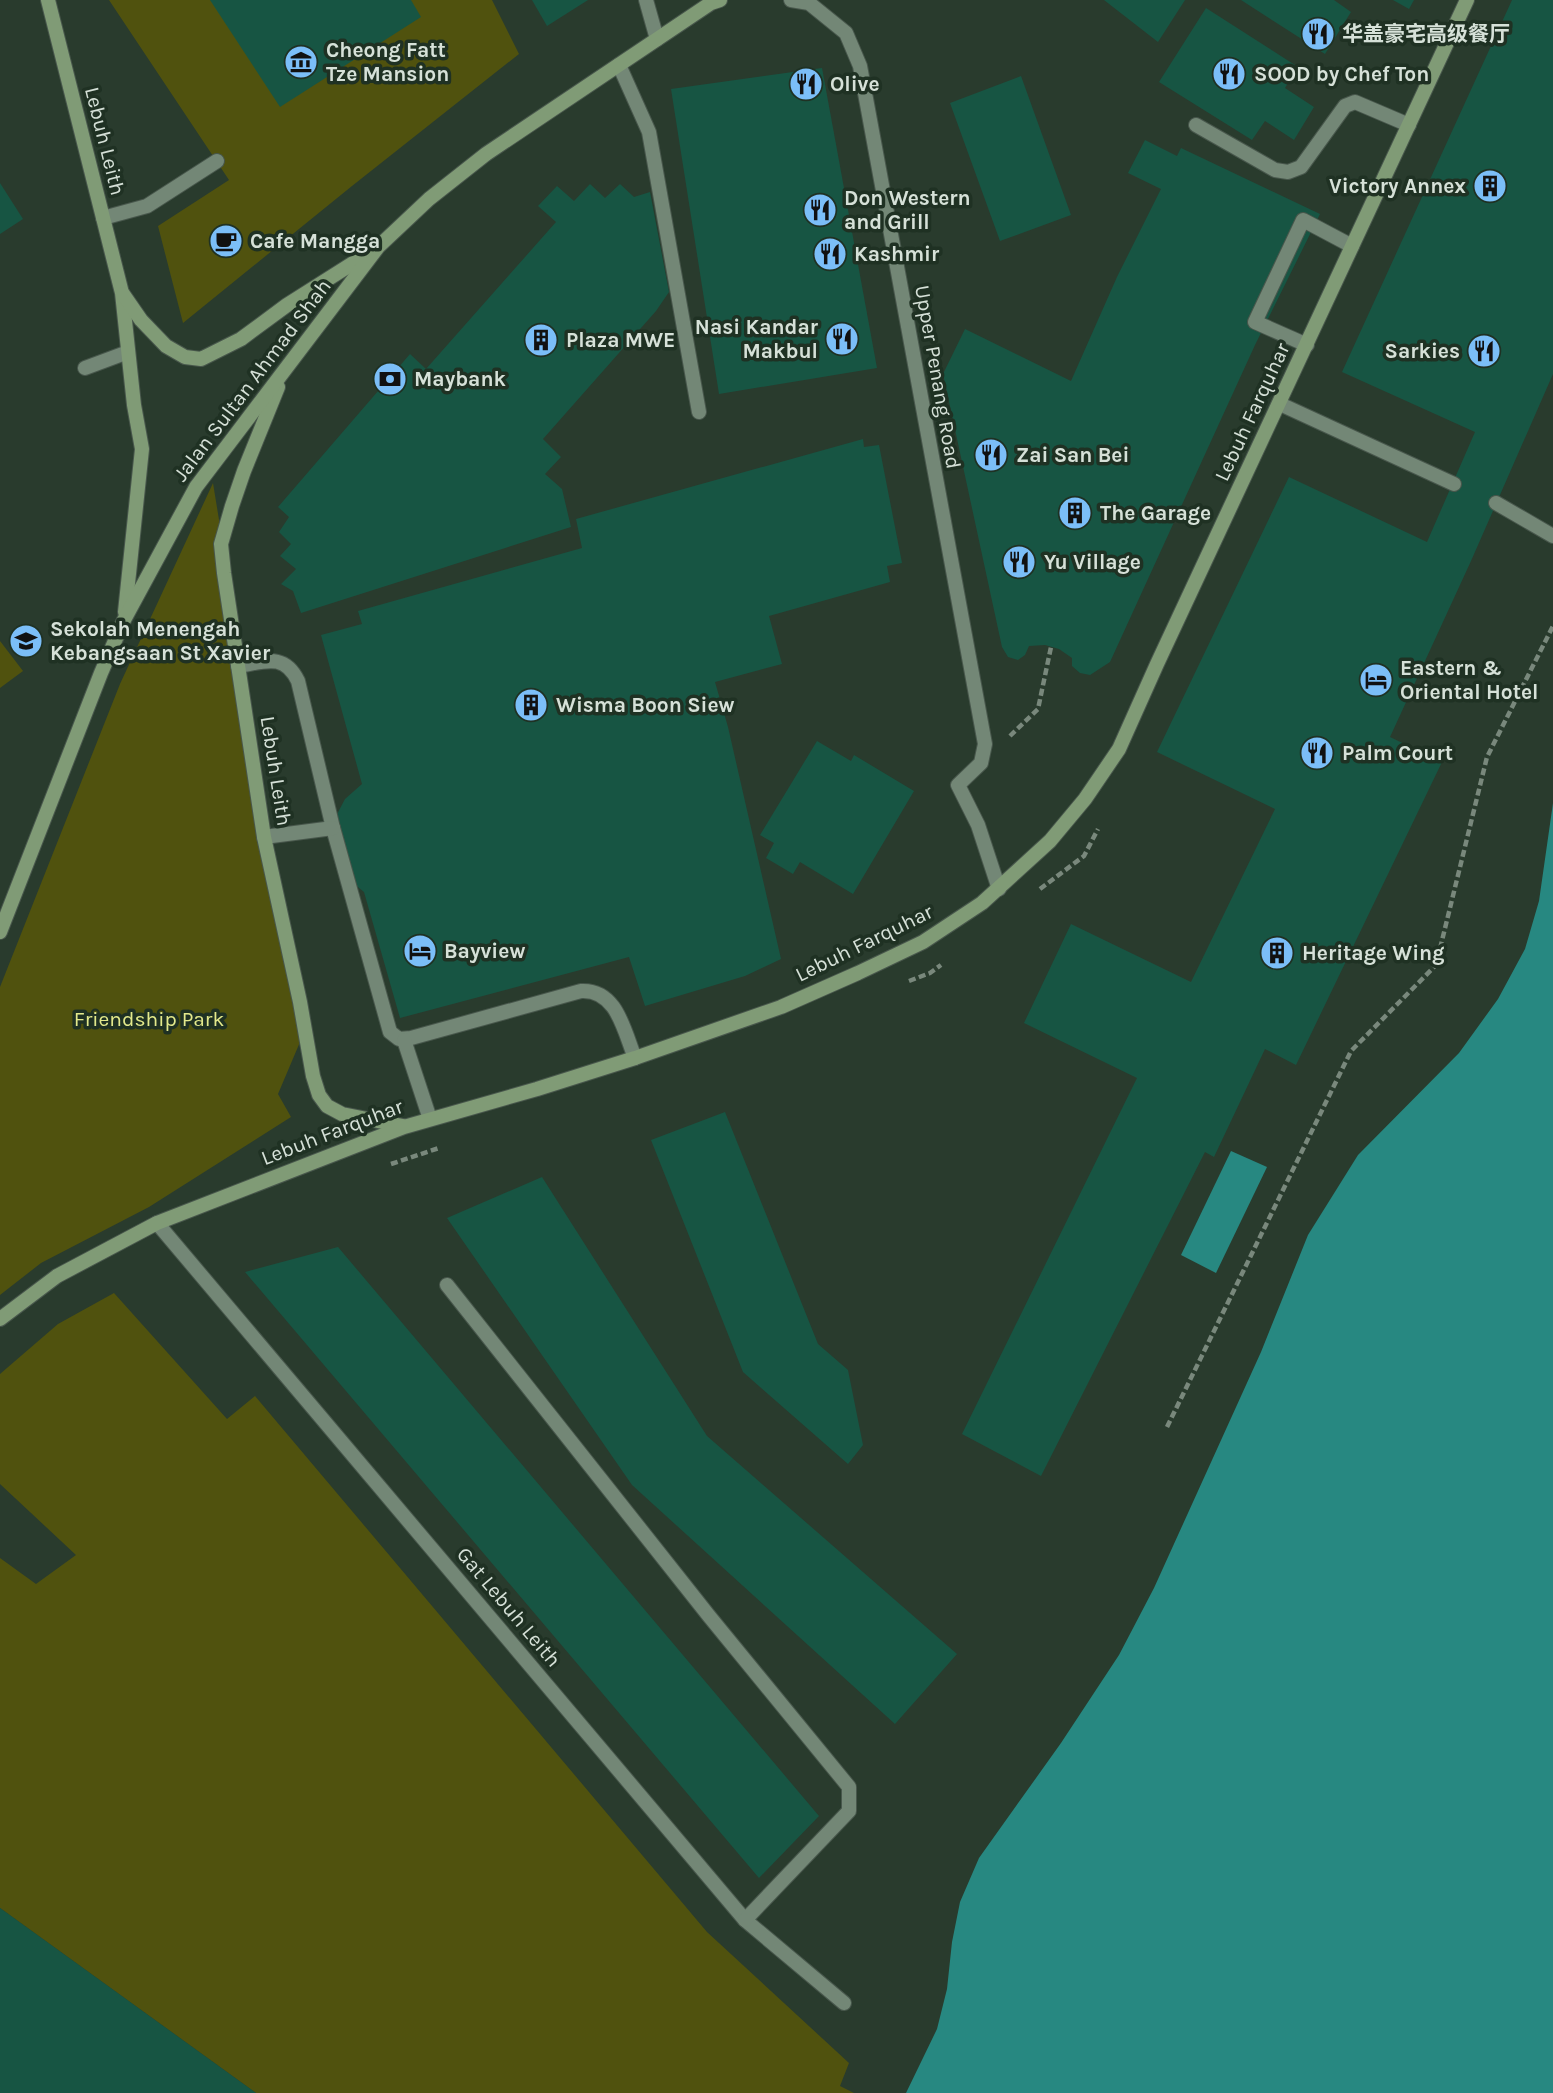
<svg xmlns="http://www.w3.org/2000/svg" width="1553" height="2093" viewBox="0 0 1553 2093" font-family="Karla,'Noto Sans SC',sans-serif">
	<style>
		.green { fill: #50520e }
		.water { fill: #278881 }
		.building { fill: #175543 }
		.lines { fill: none; stroke-linecap: round; stroke-linejoin: round }
		.lane-casing { stroke: #48574c; stroke-width: 16 }
		.street-casing { stroke: #48574c; stroke-width: 16 }
		.secondary-casing { stroke: #48574c; stroke-width: 16 }
		.path { stroke: #79887c; stroke-width: 4.5; stroke-dasharray: 7 3.5; stroke-linecap: butt }
		.lane { stroke: #738776; stroke-width: 14 }
		.street { stroke: #738776; stroke-width: 14 }
		.secondary { stroke: #809b76; stroke-width: 14 }
		.labels { text-anchor: middle; stroke-width: 7; stroke-linejoin: round; paint-order: stroke }
		.poi-label { font-size: 21px; font-weight: bold; fill: #d6e1d8; stroke: #1f3123; text-anchor: start }
		.street-label { font-size: 21px; fill: #d6e1d8; stroke: #1f3123 }
		.park-label { font-size: 21px; fill: #e3e98b; stroke: #1f3123 }
	</style>
	<rect width="100%" height="100%" fill="#293b2d"/>
	<g class="green">
		<polygon points="109,0 492,0 519,54 352,186 183,323 158,226 229,180"/>
		<polygon points="213,483 303,1035 278,1094 291,1117 149,1207 41,1263 0,1295 0,987 120,684"/>
		<polygon points="0,641 23,671 0,688"/>
		<polygon points="114,1293 227,1419 255,1396 707,1932 849,2063 840,2086 854,2093 256,2093 0,1908 0,1558 36,1584 76,1555 0,1484 0,1374 58,1324"/>
	</g>
	<g class="water">
		<polygon points="1553,803 1553,2093 906,2093 937,2029 947,1989 952,1942 960,1902 979,1858 1061,1743 1119,1655 1154,1588 1261,1352 1308,1235 1358,1155 1459,1053 1498,999 1525,949 1539,901"/>
		<polygon points="1231,1151 1267,1167 1216,1273 1181,1255"/>
	</g>
	<g class="building">
		<polygon points="210,0 411,0 421,17 280,107"/>
		<polygon points="532,0 588,0 547,26"/>
		<polygon points="1104,0 1185,0 1158,42"/>
		<polygon points="1241,0 1334,0 1351,12 1325,54"/>
		<polygon points="1393,0 1414,0 1409,9"/>
		<polygon points="1512,0 1553,0 1553,374 1471,561 1390,737 1442,762 1296,1065 1265,1049 1214,1157 1205,1152 1041,1476 962,1434 1137,1078 1024,1023 1071,924 1191,982 1275,809 1157,752 1289,477 1427,542 1475,432 1342,372"/>
		<polygon points="1206,8 1298,67 1285,88 1314,107 1294,140 1265,121 1252,140 1159,82"/>
		<polygon points="822,68 877,368 719,394 671,89"/>
		<polygon points="1021,76 1071,215 1000,241 950,103"/>
		<polygon points="1145,140 1177,156 1181,148 1320,214 1255,345 1110,662 1090,675 1080,673 1072,666 1072,658 1059,649 1045,645 1029,646 1025,655 1018,660 1008,657 1002,647 943,374 965,329 1071,381 1117,277 1161,189 1128,173"/>
		<polygon points="0,183 23,219 0,234"/>
		<polygon points="590,184 605,198 620,184 634,197 650,192 669,292 656,311 543,439 561,457 545,474 562,489 571,527 301,613 293,591 281,584 296,569 280,556 291,544 279,532 289,517 278,507 410,354 426,369 556,222 538,206 557,186 574,201"/>
		<polygon points="863,439 864,447 879,445 902,563 887,566 890,582 769,616 782,664 715,682 728,727 781,959 745,976 645,1006 629,957 400,1018 364,892 348,879 335,818 345,799 362,784 321,635 362,624 358,611 582,548 576,519"/>
		<polygon points="817,741 851,761 854,755 914,791 853,894 800,862 793,874 766,858 774,843 760,835"/>
		<polygon points="725,1112 818,1344 848,1370 863,1445 848,1464 743,1372 651,1140"/>
		<polygon points="542,1177 707,1436 957,1654 895,1724 632,1485 447,1218"/>
		<polygon points="338,1247 819,1816 759,1878 245,1272"/>
		<polygon points="0,1908 256,2093 0,2093"/>
	</g>
	<g class="lines">
		<defs>
			<g id="lane">
				<polyline points="646,0 657,39"/>
				<polyline points="619,65 649,132 699,412"/>
				<polyline points="1196,125 1275,170 1288,172 1301,167 1345,106 1355,102 1409,125"/>
				<polyline points="103,218 147,206 217,161"/>
				<polyline points="1307,345 1255,322 1303,220 1352,246"/>
				<polyline points="85,368 128,352"/>
				<polyline points="1280,404 1454,484"/>
				<polyline points="1496,503 1553,536"/>
				<path d="M238 666C264 662 284 652 298 681L333 828 390 1032 399 1039 411 1038 581 991C617 989 624 1031 635 1058"/>
				<polyline points="264,837 333,828"/>
				<polyline points="404,1040 430,1119"/>
			</g>
			<g id="street">
				<polyline points="791,0 809,3 846,33 860,66 985,744 981,763 958,785 978,825 999,889"/>
				<polyline points="157,1223 745,1920 844,2003"/>
				<polyline points="447,1285 709,1616 849,1787 849,1811 745,1920"/>
			</g>
			<g id="secondary">
				<polyline points="48,0 122,293 134,405 142,449 125,612"/>
				<polyline points="123,294 141,320 166,346 185,357 201,359 241,339 287,305 369,253"/>
				<polyline points="278,387 244,471 232,506 221,544 224,573 264,837 300,1002 313,1076 319,1095 327,1106 342,1114 403,1126"/>
				<polyline points="0,932 101,673 124,620 196,487 378,247 429,199 486,154 711,3 720,0"/>
				<polyline points="0,1319 57,1276 157,1223 404,1127 537,1089 635,1058 781,1007 858,973 923,942 982,903 1050,841 1085,799 1119,749 1157,664 1467,0"/>
			</g>
		</defs>
		<use href="#lane" class="lane-casing"/>
		<use href="#street" class="street-casing"/>
		<use href="#secondary" class="secondary-casing"/>
		<g class="path">
			<polyline points="1010,736 1038,709 1051,647"/>
			<polyline points="1040,889 1084,856 1098,829"/>
			<polyline points="909,981 930,973 941,965"/>
			<polyline points="391,1164 439,1148"/>
			<polyline points="1167,1427 1351,1051 1436,965 1487,757 1553,626"/>
		</g>
		<use href="#lane" class="lane"/>
		<use href="#street" class="street"/>
		<use href="#secondary" class="secondary"/>
	</g>
	<defs>
		<symbol id="restaurant-disc" viewBox="-11 -11 22 22"><circle r="9.5" fill="#7bbef8" stroke="#1f3123"/><path d="M-5-6h1v4h1v-4h1v4h1v-4h1v5L-1.5 .5V6h-2V.5L-5-1ZM5-6V6H3V1.5H1.5Q1.5-4 5-6Z" fill="#111"/></symbol>
		<symbol id="museum-disc" viewBox="-11 -11 22 22"><circle r="9.5" fill="#7bbef8" stroke="#1f3123"/><path d="M0-6L6-3V-2H-6V-3ZM-5-1h2V3h-2ZM-1-1h2V3h-2ZM3-1h2V3H3ZM-6 4H6V6H-6Z" fill="#111"/></symbol>
		<symbol id="building-disc" viewBox="-11 -11 22 22"><circle r="9.5" fill="#7bbef8" stroke="#1f3123"/><path d="M-4-6H4V6H1V3H-1V6H-4ZM-2.5-4.3h1.7v1.8h-1.7ZM.8-4.3h1.7v1.8H.8ZM-2.5-1h1.7V.8h-1.7ZM.8-1h1.7V.8H.8Z" fill="#111"/></symbol>
		<symbol id="cafe-disc" viewBox="-11 -11 22 22"><circle r="9.5" fill="#7bbef8" stroke="#1f3123"/><path d="M-5.5-4.5H6V0H3Q3 3.5 0 3.5H-2.5Q-5.5 3.5-5.5 0ZM3-3.2v2h1.7v-2ZM-6 4.5H4V6H-6Z" fill="#111"/></symbol>
		<symbol id="bank-disc" viewBox="-11 -11 22 22"><circle r="9.5" fill="#7bbef8" stroke="#1f3123"/><path d="M-6-4H6V4H-6ZM0-2.3a2.3 2.3 0 1 0 0 4.6a2.3 2.3 0 1 0 0-4.6Z" fill="#111"/></symbol>
		<symbol id="school-disc" viewBox="-11 -11 22 22"><circle r="9.5" fill="#7bbef8" stroke="#1f3123"/><path d="M0-5L7-2L0 1L-7-2ZM-4 1L0 2.5L4 1V4Q0 6-4 4Z" fill="#111"/></symbol>
		<symbol id="hotel-disc" viewBox="-11 -11 22 22"><circle r="9.5" fill="#7bbef8" stroke="#1f3123"/><path d="M-6-4.5h1.5V1H6V5H4.5V3h-9V5H-6ZM-4 0a1.8 1.8 0 1 1 3.6 0ZM.5 0V-2.5h3Q6-2.5 6 0Z" fill="#111"/></symbol>
	</defs>
	<g fill-rule="evenodd">
		<use href="#restaurant-disc" x="1299" y="15" width="38" height="38"/>
		<use href="#museum-disc" x="282" y="43" width="38" height="38"/>
		<use href="#restaurant-disc" x="1210" y="55" width="38" height="38"/>
		<use href="#restaurant-disc" x="787" y="65" width="38" height="38"/>
		<use href="#building-disc" x="1471" y="167" width="38" height="38"/>
		<use href="#restaurant-disc" x="801" y="191" width="38" height="38"/>
		<use href="#cafe-disc" x="207" y="222" width="38" height="38"/>
		<use href="#restaurant-disc" x="811" y="235" width="38" height="38"/>
		<use href="#restaurant-disc" x="823" y="320" width="38" height="38"/>
		<use href="#building-disc" x="522" y="321" width="38" height="38"/>
		<use href="#restaurant-disc" x="1465" y="332" width="38" height="38"/>
		<use href="#bank-disc" x="371" y="360" width="38" height="38"/>
		<use href="#restaurant-disc" x="972" y="436" width="38" height="38"/>
		<use href="#building-disc" x="1056" y="494" width="38" height="38"/>
		<use href="#restaurant-disc" x="1000" y="543" width="38" height="38"/>
		<use href="#school-disc" x="7" y="622" width="38" height="38"/>
		<use href="#hotel-disc" x="1357" y="661" width="38" height="38"/>
		<use href="#building-disc" x="512" y="686" width="38" height="38"/>
		<use href="#restaurant-disc" x="1298" y="734" width="38" height="38"/>
		<use href="#hotel-disc" x="401" y="932" width="38" height="38"/>
		<use href="#building-disc" x="1258" y="934" width="38" height="38"/>
	</g>
	<g class="labels">
		<g class="poi-label">
			<text x="1342" y="41">华盖豪宅高级餐厅</text>
			<text x="326" y="57">Cheong Fatt<tspan x="326" dy="24">Tze Mansion</tspan></text>
			<text x="1254" y="81">SOOD by Chef Ton</text>
			<text x="830" y="91">Olive</text>
			<text x="1466" y="193" text-anchor="end">Victory Annex</text>
			<text x="844" y="205">Don Western<tspan x="844" dy="24">and Grill</tspan></text>
			<text x="250" y="248">Cafe Mangga</text>
			<text x="854" y="261">Kashmir</text>
			<text x="818" y="334" text-anchor="end">Nasi Kandar<tspan x="818" dy="24">Makbul</tspan></text>
			<text x="566" y="347">Plaza MWE</text>
			<text x="1460" y="358" text-anchor="end">Sarkies</text>
			<text x="414" y="386">Maybank</text>
			<text x="1016" y="462">Zai San Bei</text>
			<text x="1100" y="520">The Garage</text>
			<text x="1044" y="569">Yu Village</text>
			<text x="50" y="636">Sekolah Menengah<tspan x="50" dy="24">Kebangsaan St Xavier</tspan></text>
			<text x="1400" y="675">Eastern &amp;<tspan x="1400" dy="24">Oriental Hotel</tspan></text>
			<text x="556" y="712">Wisma Boon Siew</text>
			<text x="1342" y="760">Palm Court</text>
			<text x="444" y="958">Bayview</text>
			<text x="1302" y="960">Heritage Wing</text>
		</g>
		<g class="street-label">
			<text transform="translate(105 141) rotate(76)" y="7">Lebuh Leith</text>
			<text transform="translate(938 377) rotate(80)" y="7">Upper Penang Road</text>
			<text transform="translate(252 380) rotate(-53)" y="7">Jalan Sultan Ahmad Shah</text>
			<text transform="translate(1252 412) rotate(-65)" y="7">Lebuh Farquhar</text>
			<text transform="translate(276 771) rotate(81)" y="7">Lebuh Leith</text>
			<text transform="translate(864 943) rotate(-26)" y="7">Lebuh Farquhar</text>
			<text transform="translate(332 1132) rotate(-21)" y="7">Lebuh Farquhar</text>
			<text transform="translate(509 1607) rotate(50)" y="7">Gat Lebuh Leith</text>
		</g>
		<g class="park-label">
			<text x="149" y="1026">Friendship Park</text>
		</g>
	</g>
</svg>
